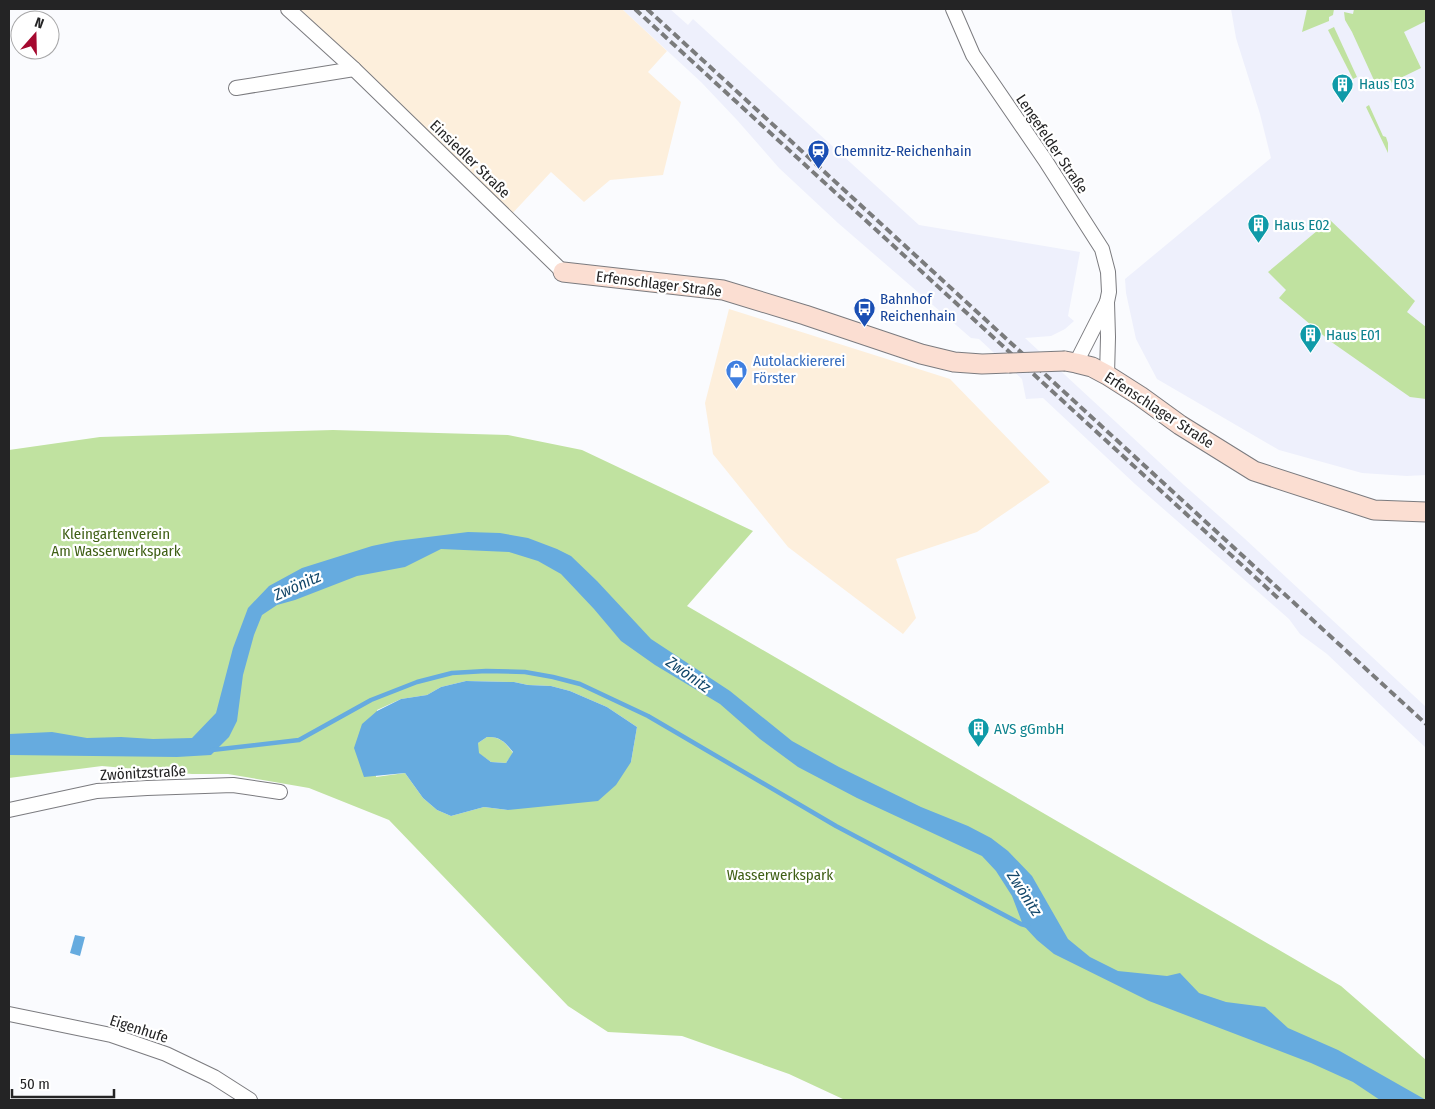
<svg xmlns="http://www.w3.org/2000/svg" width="1435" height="1109" viewBox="0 0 1435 1109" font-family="'Fira Sans Condensed',sans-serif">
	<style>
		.built { fill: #eef0fc }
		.industrial { fill: #fdefdc }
		.green { fill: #c0e2a0; fill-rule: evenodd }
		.water { fill: #66abdf; fill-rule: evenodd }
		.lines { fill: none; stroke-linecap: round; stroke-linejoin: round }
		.stream { stroke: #66abdf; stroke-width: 4.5 }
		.minor-casing { stroke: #7b7b7f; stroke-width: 16 }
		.secondary-casing { stroke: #7b7b7f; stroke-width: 21 }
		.minor { stroke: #fff; stroke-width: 14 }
		.secondary { stroke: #fbded2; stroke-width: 19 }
		.rail { stroke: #7a7b7c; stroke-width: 4; stroke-dasharray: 8 4; stroke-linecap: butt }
		.secondary-bridge-casing { stroke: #7b7b7f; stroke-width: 21; stroke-linecap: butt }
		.secondary-bridge { stroke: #fbded2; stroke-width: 19 }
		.labels { text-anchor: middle; stroke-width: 4.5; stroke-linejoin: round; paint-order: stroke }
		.culture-label { font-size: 15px; fill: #0d838f; stroke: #fff; text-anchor: start }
		.street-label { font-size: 15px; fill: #242425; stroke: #fff }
		.transit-label { font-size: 15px; fill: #164399; stroke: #fff; text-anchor: start }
		.shop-label { font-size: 15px; fill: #366cbe; stroke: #fff; text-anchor: start }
		.park-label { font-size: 15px; fill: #3f5f15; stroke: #fff }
		.water-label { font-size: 16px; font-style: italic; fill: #13476a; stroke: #fff }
	</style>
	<rect width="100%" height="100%" fill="#fafbfe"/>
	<g class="built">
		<polygon points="622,9 670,9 688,25 693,19 919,225 1080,252 1068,316 1074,321 1065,329 1051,336 1025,338 1184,485 1244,538 1426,707 1426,748 1327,654 1300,634 1289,619 1135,484 1043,398 1026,399 1022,379 979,339 971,338 838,223 779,168 737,120 701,82"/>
		<polygon points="1231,9 1426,9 1426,475 1407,476 1362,473 1279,450 1157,379 1136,339 1126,293 1125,279 1271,158 1260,114 1236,38"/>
	</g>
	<g class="industrial">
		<polygon points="289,9 622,9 667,51 648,72 681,102 663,175 610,180 584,202 551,172 509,217"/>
		<polygon points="729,309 950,379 1050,482 977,532 896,559 916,618 903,634 788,547 713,454 705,403"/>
	</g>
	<g class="green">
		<polygon points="1307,9 1334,9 1333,15 1329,17 1329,21 1302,32"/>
		<polygon points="1354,9 1426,9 1426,21 1404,32 1421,68 1378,89 1352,32 1345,20 1344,12 1353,14"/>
		<polygon points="1334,27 1357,77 1353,79 1328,30"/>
		<polygon points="1369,105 1383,136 1386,137 1388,143 1388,153 1366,107"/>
		<polygon points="1330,220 1415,301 1407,312 1426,327 1426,399 1410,397 1330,341 1279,298 1286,290 1268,272"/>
		<path d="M333 430 508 435 582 450 753 531 687 606 1341 986 1426 1060V1100H845L789 1074 682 1036 608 1032 568 1006 389 820 309 788 228 774H192L102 766 9 778V450L100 437ZM466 681 514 682 528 685 551 686 570 691 607 707 637 727 631 762 508 810 484 807 451 816 437 810 423 798 405 773 376 777 377 710 401 699 427 695 441 687Z"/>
		<path d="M487 737C500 736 506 743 513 753L506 763 491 762 478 753V743Z"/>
	</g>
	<g class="water">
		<polygon points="468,532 500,533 528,538 557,549 571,556 597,581 651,639 730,691 792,741 839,767 921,807 968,826 991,838 1008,851 1032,876 1068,939 1090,957 1118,971 1167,976 1180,973 1199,993 1226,1002 1265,1007 1288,1028 1338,1050 1426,1100 1380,1100 1353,1082 1311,1063 1149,1001 1054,954 1037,940 1023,925 1012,896 996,871 982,856 857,798 798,767 760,739 720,704 655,665 621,641 594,609 561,574 538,561 509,552 441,549 405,567 357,576 295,600 277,605 262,615 254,635 243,675 237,721 229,737 211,755 177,757 9,755 9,734 52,732 87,738 121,737 153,739 192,738 216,713 233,648 248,608 269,586 302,568 372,546 396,541"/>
		<path d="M466 681 514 682 528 685 551 686 570 691 607 707 637 727 631 762 616 785 598 801 508 810 484 807 451 816 437 810 423 798 405 773 364 777 354 748 362 724 377 711 401 699 427 695 441 687ZM487 737C500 736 506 743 513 752L506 763 491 762 479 753 478 743Z"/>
		<polygon points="75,935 85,937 80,956 70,953"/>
	</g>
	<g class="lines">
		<polyline class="stream" points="212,750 299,740 371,700 417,682 452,673 486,671 525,672 553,677 580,684 648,716 836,826 1021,924 1028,926"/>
		<defs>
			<g id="minor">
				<polyline points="288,9 354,69 563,272"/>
				<polyline points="953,9 973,55 1045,160 1102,249 1108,272 1109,292 1107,302 1076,363"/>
				<polyline points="236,88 354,69"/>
				<polyline points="1107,375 1108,337 1107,302"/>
				<polyline points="9,810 97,791 147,788 233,785 280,792"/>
				<polyline points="9,1014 111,1035 166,1054 214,1077 250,1100"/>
			</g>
			<g id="secondary">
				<polyline points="563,272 723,290 805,315 921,354 954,362 982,364 1009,363"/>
				<polyline points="1065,361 1076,363 1092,367 1107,375 1140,396 1180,425 1254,471 1374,510 1426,512"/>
			</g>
		</defs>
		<use href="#minor" class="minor-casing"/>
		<use href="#secondary" class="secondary-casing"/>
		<use href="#minor" class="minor"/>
		<use href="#secondary" class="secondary"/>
		<g class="rail">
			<polyline points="635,9 1279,599"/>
			<polyline points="647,9 1426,724"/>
		</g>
		<defs>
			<polyline id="secondary-bridge" points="1009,363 1065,361"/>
		</defs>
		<use href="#secondary-bridge" class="secondary-bridge-casing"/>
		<use href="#secondary-bridge" class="secondary-bridge"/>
	</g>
	<defs>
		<symbol id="building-pin" viewBox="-11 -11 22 30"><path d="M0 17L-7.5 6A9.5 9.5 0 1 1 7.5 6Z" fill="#0f9aa8" stroke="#fff"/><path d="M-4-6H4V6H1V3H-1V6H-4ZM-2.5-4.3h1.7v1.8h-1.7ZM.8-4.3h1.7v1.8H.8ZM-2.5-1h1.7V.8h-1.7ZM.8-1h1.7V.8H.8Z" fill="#fff"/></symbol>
		<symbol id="station-pin" viewBox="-11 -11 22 30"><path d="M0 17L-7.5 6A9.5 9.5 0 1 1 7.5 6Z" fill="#1a4fb4" stroke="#fff"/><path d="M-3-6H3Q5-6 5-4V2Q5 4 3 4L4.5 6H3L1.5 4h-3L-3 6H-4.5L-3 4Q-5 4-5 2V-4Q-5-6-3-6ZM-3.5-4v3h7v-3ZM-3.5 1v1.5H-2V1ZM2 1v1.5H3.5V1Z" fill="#fff"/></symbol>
		<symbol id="bus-pin" viewBox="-11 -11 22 30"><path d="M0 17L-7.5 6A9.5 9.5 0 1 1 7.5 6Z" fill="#1a4fb4" stroke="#fff"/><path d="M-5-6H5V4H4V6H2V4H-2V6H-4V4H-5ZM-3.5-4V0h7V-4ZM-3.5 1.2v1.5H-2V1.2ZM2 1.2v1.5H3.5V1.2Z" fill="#fff"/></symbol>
		<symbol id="shop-pin" viewBox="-11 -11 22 30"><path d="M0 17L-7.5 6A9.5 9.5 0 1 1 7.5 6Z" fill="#3f7fe0" stroke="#fff"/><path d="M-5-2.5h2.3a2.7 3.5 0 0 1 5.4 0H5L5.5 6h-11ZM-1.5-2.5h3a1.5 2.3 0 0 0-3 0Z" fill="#fff"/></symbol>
	</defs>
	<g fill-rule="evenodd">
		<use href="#building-pin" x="1330" y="72" width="25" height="34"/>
		<use href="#station-pin" x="806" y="138" width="25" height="34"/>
		<use href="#building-pin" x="1246" y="212" width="25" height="34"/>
		<use href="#bus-pin" x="852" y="296" width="25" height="34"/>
		<use href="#building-pin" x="1298" y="322" width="25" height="34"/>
		<use href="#shop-pin" x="724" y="358" width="25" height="34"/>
		<use href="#building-pin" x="966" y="716" width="25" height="34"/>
	</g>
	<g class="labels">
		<g class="culture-label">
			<text x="1359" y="89">Haus E03</text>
			<text x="1274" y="230">Haus E02</text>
			<text x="1326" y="340">Haus E01</text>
			<text x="994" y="734">AVS gGmbH</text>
		</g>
		<g class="street-label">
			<text transform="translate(1052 144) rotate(56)" y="5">Lengefelder Straße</text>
			<text transform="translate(470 159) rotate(44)" y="5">Einsiedler Straße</text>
			<text transform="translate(659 284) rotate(7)" y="5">Erfenschlager Straße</text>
			<text transform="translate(1159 410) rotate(33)" y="5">Erfenschlager Straße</text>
			<text transform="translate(143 773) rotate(-3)" y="5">Zwönitzstraße</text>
			<text transform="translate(139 1029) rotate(18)" y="5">Eigenhufe</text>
		</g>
		<g class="transit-label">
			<text x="834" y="156">Chemnitz-Reichenhain</text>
			<text x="880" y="304">Bahnhof<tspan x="880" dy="17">Reichenhain</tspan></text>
		</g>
		<g class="shop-label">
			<text x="753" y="366">Autolackiererei<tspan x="753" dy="17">Förster</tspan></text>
		</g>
		<g class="park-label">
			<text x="116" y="539">Kleingartenverein<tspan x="116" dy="17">Am Wasserwerkspark</tspan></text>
			<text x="780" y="880">Wasserwerkspark</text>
		</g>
		<g class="water-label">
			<text transform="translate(297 585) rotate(-24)" y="6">Zwönitz</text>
			<text transform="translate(689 674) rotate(35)" y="6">Zwönitz</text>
			<text transform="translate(1025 893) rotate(57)" y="6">Zwönitz</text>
		</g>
	</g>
	<rect width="1435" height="1109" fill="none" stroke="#242425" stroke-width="20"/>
	<g transform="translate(35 35) rotate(20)"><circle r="24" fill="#ffffff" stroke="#a7a7a8"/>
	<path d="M0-4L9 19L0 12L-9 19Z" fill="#a5092f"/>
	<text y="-8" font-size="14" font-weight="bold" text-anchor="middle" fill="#242425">N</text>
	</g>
	<path d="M12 1089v8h102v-8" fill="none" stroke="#242425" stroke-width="2.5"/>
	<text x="20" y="1089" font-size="15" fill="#242425" stroke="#ffffff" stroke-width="4" paint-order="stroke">50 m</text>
</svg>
